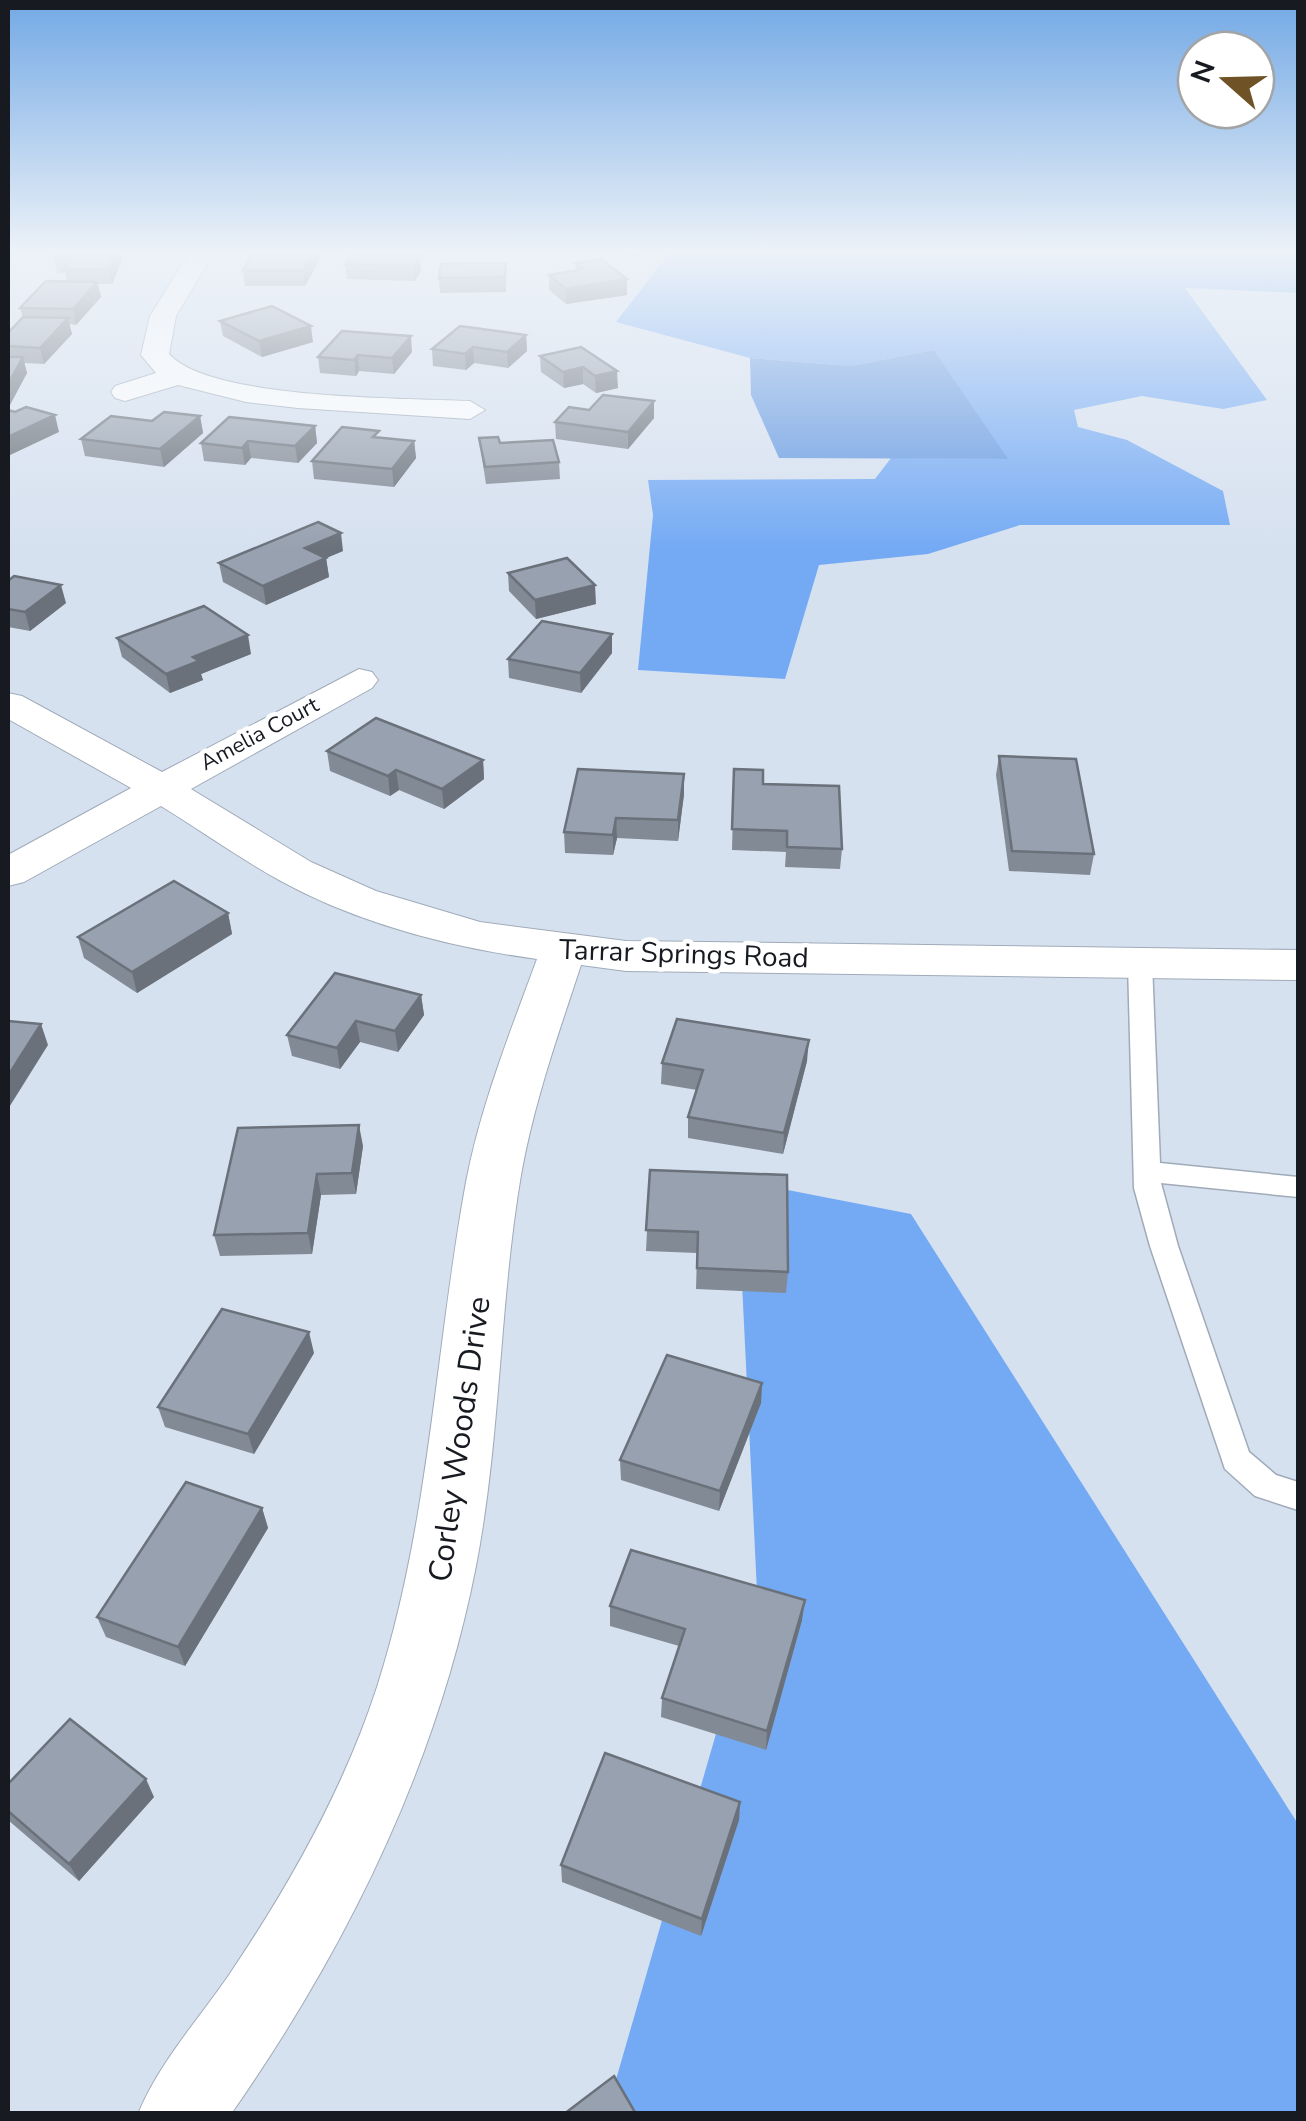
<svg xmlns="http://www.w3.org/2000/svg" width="1306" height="2121" viewBox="0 0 1306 2121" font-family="'Nunito Sans',sans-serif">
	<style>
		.forest { fill: #74aaf4 }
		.water { fill: #6398e1 }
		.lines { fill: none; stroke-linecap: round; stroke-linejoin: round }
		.lane-casing { stroke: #a0abb9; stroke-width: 3 }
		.street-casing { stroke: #a0abb9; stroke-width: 2 }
		.lane { fill: #fff; fill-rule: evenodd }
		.street { fill: #fff; fill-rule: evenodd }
		.wall { fill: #828a96 }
		.shaded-wall { fill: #6a717a }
		.building { fill: #97a1af; stroke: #6a717a; stroke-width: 2.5 }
		.labels { text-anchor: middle; stroke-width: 9; stroke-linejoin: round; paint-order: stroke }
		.far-street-label { font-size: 22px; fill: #171b21; stroke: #fff }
		.street-label { font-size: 28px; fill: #171b21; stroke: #fff }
		.near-street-label { font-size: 32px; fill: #171b21; stroke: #fff }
	</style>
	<rect width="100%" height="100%" fill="#d6e1f0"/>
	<g class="forest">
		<polygon points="670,252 1298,252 1298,293 1185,288 1267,400 1223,409 1142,396 1074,410 1078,427 1127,440 1223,491 1230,525 1020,525 928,554 819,565 785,679 638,670 653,515 648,480 875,479 891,458 1007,459 934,350 851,366 750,358 616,322"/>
		<polygon points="737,1180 911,1214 1298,1824 1298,2113 606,2114 757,1592"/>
	</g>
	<polygon class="water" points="934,350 1008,459 779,458 751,395 750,358 851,366"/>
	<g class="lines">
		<defs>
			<polygon id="lane" points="1140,955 1152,963 1160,1163 1298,1177 1298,1197 1161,1183 1178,1246 1249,1452 1276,1475 1298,1482 1298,1510 1255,1496 1225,1469 1150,1246 1134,1188 1128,963"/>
			<g id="street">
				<path d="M190 252H214L176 316 169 354C210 400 405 398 470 401L485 410 470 419 298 408 246 402 178 385 125 401 115 398 111 392 115 386 156 373 141 355 150 316Z"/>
				<path d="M359 669 372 672 378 680 372 688 191 789 311 862 376 891 480 922 626 941 1298 950V980L626 971 581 965C558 1035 534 1102 521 1175 499 1304 501 1437 476 1566 437 1765 347 1948 231 2114H138C159 2063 198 2020 229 1975 289 1886 344 1789 377 1687 430 1522 435 1351 466 1182 481 1104 510 1033 537 959 449 947 357 923 279 880 239 858 200 830 161 806L24 882 8 886V855L131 788 8 719V693L22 696 162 772Z"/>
			</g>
		</defs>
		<use href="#lane" class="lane-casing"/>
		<use href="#street" class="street-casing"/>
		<use href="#lane" class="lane"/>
		<use href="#street" class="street"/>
	</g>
	<g class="wall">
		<polygon points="57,252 121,252 122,260 112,284 98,284 101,297 76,325 69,324 72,334 44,364 24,363 27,373 8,407 8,333 23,318 20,308 67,281 65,272 57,273 54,258"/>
		<polygon points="254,252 319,252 320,259 305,286 245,286 243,271"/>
		<polygon points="607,252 642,252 640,256 607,254"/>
		<polygon points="420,256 421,270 415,281 347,279 345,264"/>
		<polygon points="506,263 506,292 440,293 439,278"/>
		<polygon points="575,263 627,279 627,295 566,304 549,290 549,275 576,271"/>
		<polygon points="220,321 313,342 262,357 223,336"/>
		<polygon points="526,335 527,351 508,368 474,363 466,370 433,366 432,349"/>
		<polygon points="581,347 618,388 596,393 583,384 564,388 541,372 540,356"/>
		<polygon points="412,352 394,374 359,371 356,376 320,373 318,357"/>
		<polygon points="200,416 203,433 164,467 85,456 81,439 152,421"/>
		<polygon points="654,418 628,449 556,439 555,422"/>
		<polygon points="315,426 317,443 298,463 251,458 245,465 204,461 201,443"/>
		<polygon points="380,438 414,441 416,458 394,487 314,479 312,461"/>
		<polygon points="479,438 559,462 560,479 486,484"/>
		<polygon points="343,551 326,558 329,577 266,605 223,582 219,563"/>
		<polygon points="508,573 596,604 536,619 509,591"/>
		<polygon points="8,581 66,603 30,631 8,627"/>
		<polygon points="117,638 251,654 201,674 203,680 170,693 122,657"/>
		<polygon points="612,653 581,693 509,678 508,659"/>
		<polygon points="327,751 483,760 484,779 444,809 399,790 390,796 330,771"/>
		<polygon points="999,756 1094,854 1090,875 1009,871 996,775"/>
		<polygon points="734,769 763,784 842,849 840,869 785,867 786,852 732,850"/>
		<polygon points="684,774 684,794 678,841 617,838 613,855 565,853 564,832"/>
		<polygon points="228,913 232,934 137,993 84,958 78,937"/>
		<polygon points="421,995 424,1015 398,1052 360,1042 340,1069 292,1056 287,1035"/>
		<polygon points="807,1061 783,1154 688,1138 688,1117 697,1090 661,1084 662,1063"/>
		<polygon points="363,1146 356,1194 321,1195 312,1254 220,1256 214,1235"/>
		<polygon points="650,1170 788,1272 786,1293 696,1289 697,1253 646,1251"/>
		<polygon points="314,1353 254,1454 165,1427 158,1407"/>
		<polygon points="762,1383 761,1403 719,1511 621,1480 620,1460"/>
		<polygon points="262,1508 268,1528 185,1666 106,1637 97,1617"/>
		<polygon points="610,1606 802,1620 766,1750 661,1717 662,1698 679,1646 610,1626"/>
		<polygon points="8,1784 154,1797 79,1881 8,1820"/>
		<polygon points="740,1802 739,1820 701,1936 562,1882 561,1865"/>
	</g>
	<g class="shaded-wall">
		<polygon points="116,252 121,252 122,260 112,284 108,269"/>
		<polygon points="314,252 319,252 320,259 305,286 303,271"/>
		<polygon points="420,256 421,270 415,281 414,266"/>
		<polygon points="627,279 627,295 566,304 566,289"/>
		<polygon points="97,282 101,297 76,325 73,309"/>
		<polygon points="68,318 72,334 44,364 40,348"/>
		<polygon points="311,326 313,342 262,357 259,341"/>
		<polygon points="526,335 527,351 508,368 507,352"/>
		<polygon points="411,336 412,352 394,374 392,358"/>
		<polygon points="473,347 474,363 466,370 465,354"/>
		<polygon points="358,355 359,371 356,376 354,360"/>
		<polygon points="23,357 27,373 9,407 8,384"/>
		<polygon points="583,367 583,384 564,388 563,372"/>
		<polygon points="617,371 618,388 596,393 595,376"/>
		<polygon points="654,401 654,418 628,449 628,432"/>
		<polygon points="55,415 59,432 8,456 8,437"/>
		<polygon points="200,416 203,433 164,467 160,449"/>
		<polygon points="315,426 317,443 298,463 295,446"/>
		<polygon points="248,441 251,458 245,465 242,448"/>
		<polygon points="414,441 416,458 394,487 392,469"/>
		<polygon points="341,533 343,551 307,566 305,548"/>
		<polygon points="326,558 329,577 266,605 263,586"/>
		<polygon points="61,585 66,603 30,631 25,612"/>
		<polygon points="595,585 596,604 536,619 535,600"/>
		<polygon points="612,634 612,653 581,693 580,673"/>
		<polygon points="248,635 251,654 201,674 203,680 170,693 166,674 193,657"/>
		<polygon points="483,760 484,779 444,809 442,789"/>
		<polygon points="396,770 399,790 390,796 388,776"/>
		<polygon points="684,774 684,794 678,841 678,820"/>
		<polygon points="616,818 617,838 613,855 613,835"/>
		<polygon points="228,913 232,934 137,993 132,972"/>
		<polygon points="421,995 424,1015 398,1052 395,1031"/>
		<polygon points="356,1021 360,1042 340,1069 337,1048"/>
		<polygon points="41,1024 48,1045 8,1109 8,1076"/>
		<polygon points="809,1040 807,1061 783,1154 784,1133"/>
		<polygon points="359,1125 363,1146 356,1194 352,1173"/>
		<polygon points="317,1174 321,1195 312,1254 308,1233"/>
		<polygon points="309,1332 314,1353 254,1454 248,1434"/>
		<polygon points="762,1383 761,1403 719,1511 720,1491"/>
		<polygon points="262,1508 268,1528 185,1666 178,1647"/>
		<polygon points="805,1600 802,1620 766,1750 767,1731"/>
		<polygon points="146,1779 154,1797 79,1881 69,1864"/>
		<polygon points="740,1802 739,1820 701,1936 702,1919"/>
	</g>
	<g class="building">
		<polygon points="57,252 116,252 108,269 64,270 71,257 54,258"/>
		<polygon points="254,252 314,252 303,271 243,271"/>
		<polygon points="352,254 420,256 414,266 345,264"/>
		<polygon points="601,259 627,279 566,289 549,275 584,269 575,263"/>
		<polygon points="506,263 505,277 439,278 441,264"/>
		<polygon points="46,281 97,282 73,309 20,308"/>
		<polygon points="272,306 311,326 259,341 220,321"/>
		<polygon points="23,317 68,318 40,348 8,346 8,333"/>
		<polygon points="460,326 526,335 507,352 473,347 465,354 432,349"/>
		<polygon points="342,331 411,336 392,358 358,355 354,360 318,357"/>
		<polygon points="581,347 617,371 595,376 583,367 563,372 540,356"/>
		<polygon points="8,357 23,357 8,384"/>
		<polygon points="603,395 654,401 628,432 555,422 569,407 589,410"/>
		<polygon points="26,407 55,415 8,437 8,410 15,412"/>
		<polygon points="164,412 200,416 160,449 81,439 111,416 152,421"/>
		<polygon points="229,417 315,426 295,446 248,441 242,448 201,443"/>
		<polygon points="342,427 379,431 373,437 414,441 392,469 312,461"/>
		<polygon points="498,437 500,443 553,440 559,462 485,467 479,438"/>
		<polygon points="318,522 341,533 305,548 326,558 263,586 219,563"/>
		<polygon points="567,558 595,585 535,600 508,573"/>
		<polygon points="14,576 61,585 25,612 8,609 8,581"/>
		<polygon points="204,606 248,635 193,657 199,661 166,674 117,638"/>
		<polygon points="542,621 612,634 580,673 508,659"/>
		<polygon points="376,718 483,760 442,789 396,770 388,776 327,751"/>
		<polygon points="999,756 1076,759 1094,854 1012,851"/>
		<polygon points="578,769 684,774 678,820 616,818 613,835 564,832"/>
		<polygon points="734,769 763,770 763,784 839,786 842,849 787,847 787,831 732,829"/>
		<polygon points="174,881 228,913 132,972 78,937"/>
		<polygon points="335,973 421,995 395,1031 356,1021 337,1048 287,1035"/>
		<polygon points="677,1019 809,1040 784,1133 688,1117 703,1070 662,1063"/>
		<polygon points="8,1021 41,1024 8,1076"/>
		<polygon points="359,1125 352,1173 317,1174 308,1233 214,1235 238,1128"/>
		<polygon points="650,1170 787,1175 788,1272 697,1268 698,1232 646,1230"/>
		<polygon points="222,1309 309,1332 248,1434 158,1407"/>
		<polygon points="667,1355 762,1383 720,1491 620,1460"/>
		<polygon points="186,1482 262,1508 178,1647 97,1617"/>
		<polygon points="631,1550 805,1600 767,1731 662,1698 685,1629 610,1606"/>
		<polygon points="70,1719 146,1779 69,1864 8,1811 8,1784"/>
		<polygon points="605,1753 740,1802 702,1919 561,1865"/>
		<polygon points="614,2076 636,2114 564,2114"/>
	</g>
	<linearGradient id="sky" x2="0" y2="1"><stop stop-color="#73a9e5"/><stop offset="0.46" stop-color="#edf2f8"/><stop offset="1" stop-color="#edf2f8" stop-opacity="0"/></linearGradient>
	<rect width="1306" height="549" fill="url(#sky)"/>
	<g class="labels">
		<g class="far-street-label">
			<text transform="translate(259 733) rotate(-28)" y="8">Amelia Court</text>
		</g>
		<g class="street-label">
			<text transform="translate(684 953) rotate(2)" y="10">Tarrar Springs Road</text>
		</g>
		<g class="near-street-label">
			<text transform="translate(459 1439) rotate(-82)" y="11">Corley Woods Drive</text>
		</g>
	</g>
	<rect width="1306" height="2121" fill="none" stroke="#171b21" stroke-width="20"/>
	<g transform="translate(1226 80) rotate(290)"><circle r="48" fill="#ffffff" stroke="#a2a4a6" stroke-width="2.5"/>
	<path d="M0-8L18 38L0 25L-18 38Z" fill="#6f5326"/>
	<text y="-15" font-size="28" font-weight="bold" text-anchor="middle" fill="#171b21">N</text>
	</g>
</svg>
